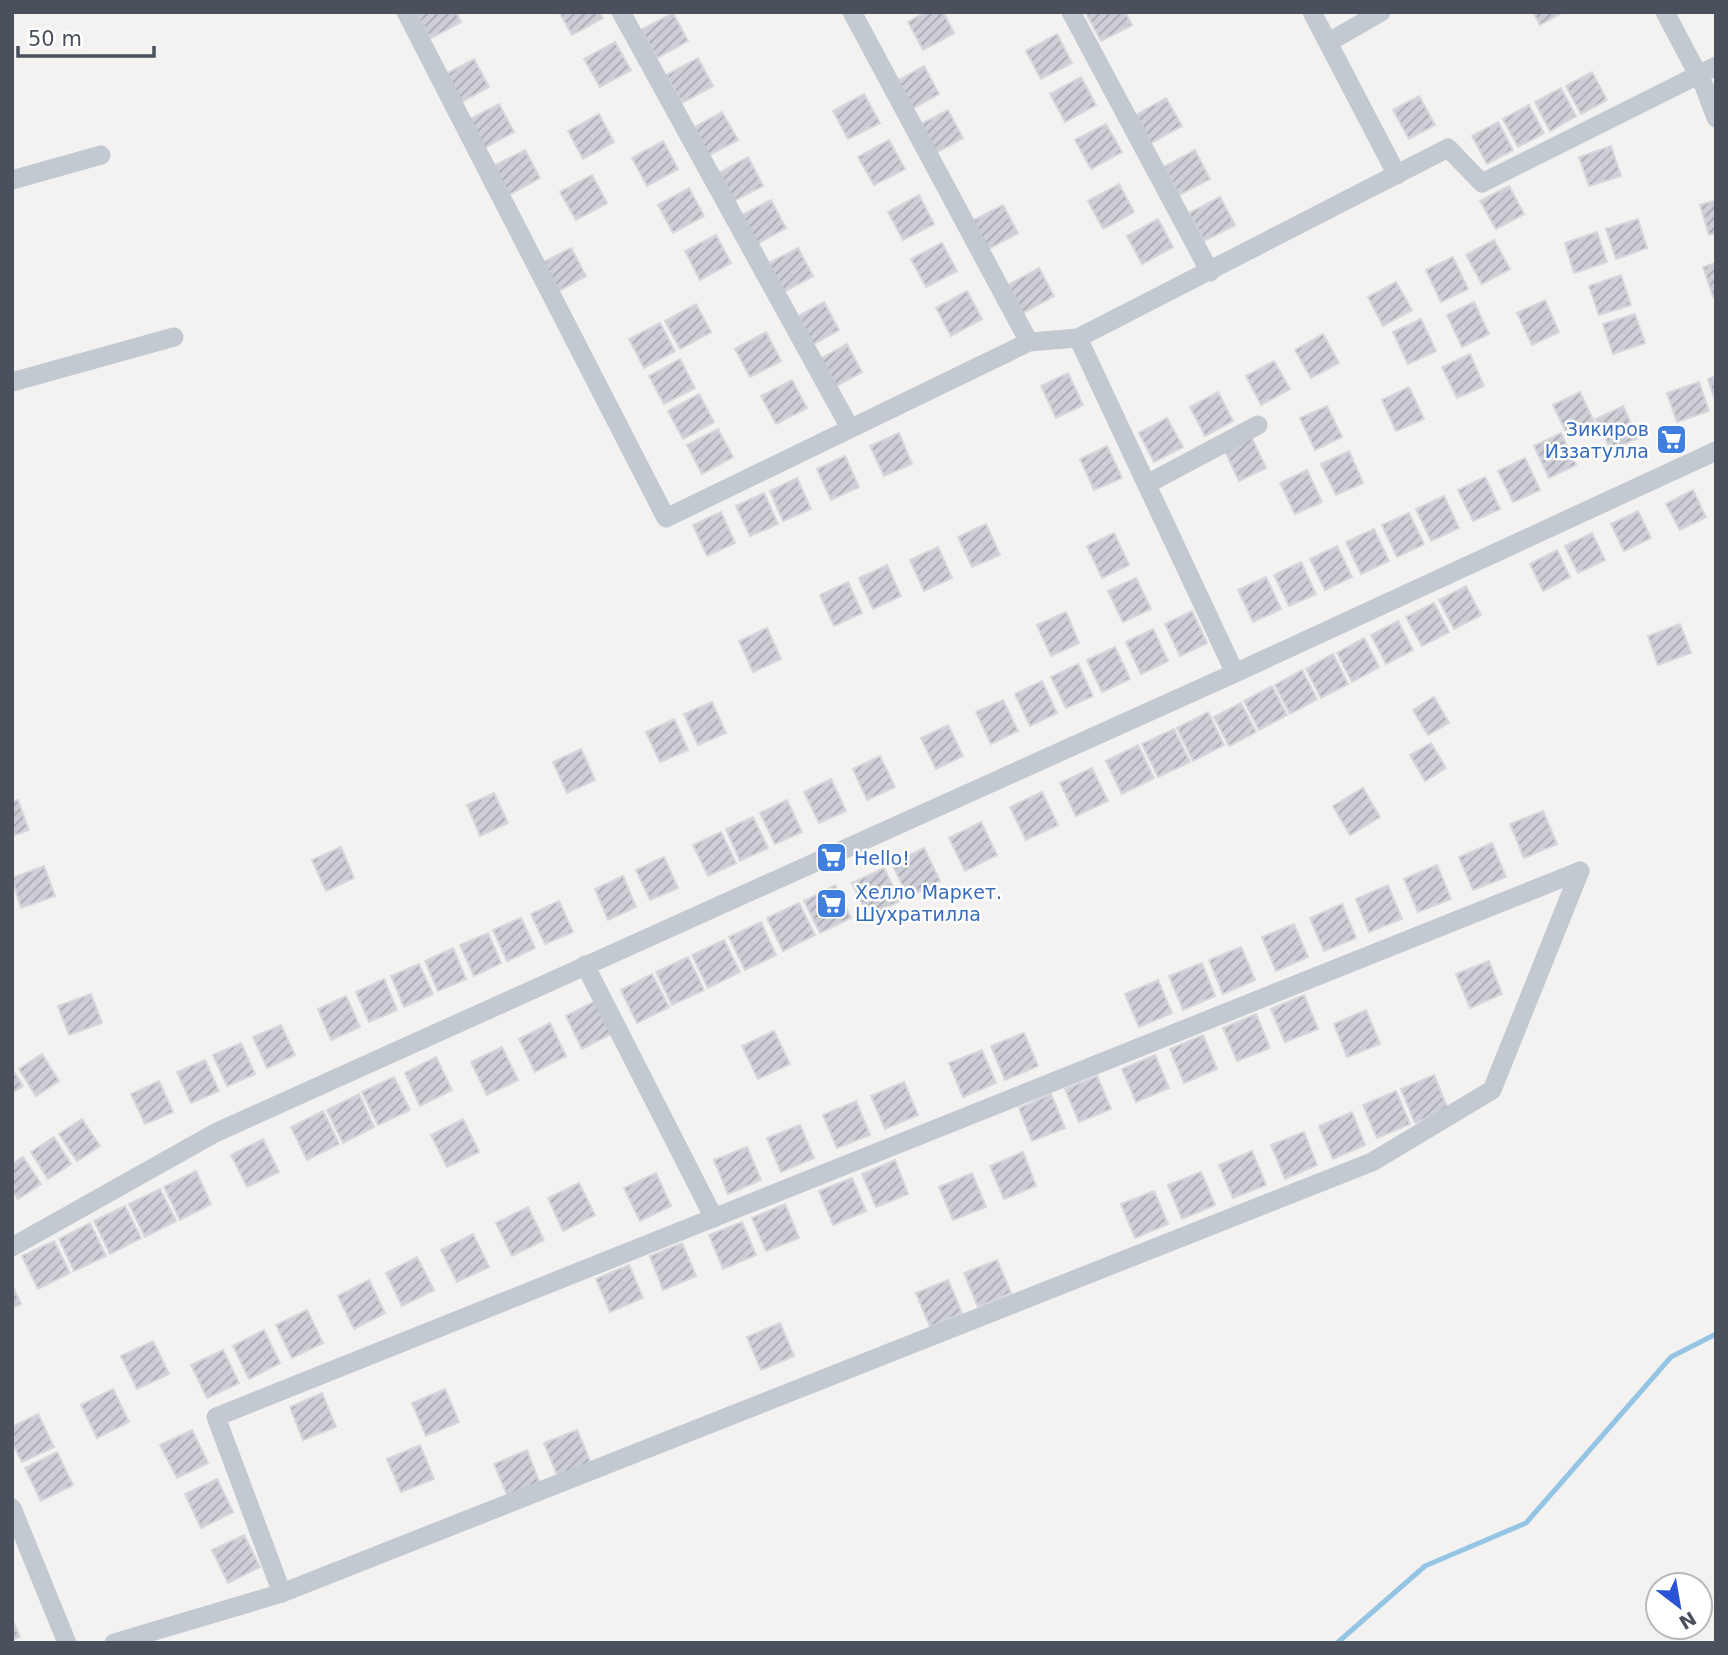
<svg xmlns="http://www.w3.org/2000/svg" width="1728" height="1655" viewBox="0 0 1728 1655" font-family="'DejaVu Sans',sans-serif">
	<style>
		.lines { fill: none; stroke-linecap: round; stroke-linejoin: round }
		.stream { stroke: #95c5e5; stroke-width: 5 }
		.building { fill: url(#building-hatch); stroke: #d6d6dc; stroke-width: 2 }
		.minor { stroke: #c3c9d1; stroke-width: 19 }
		.labels { text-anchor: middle; stroke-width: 5; stroke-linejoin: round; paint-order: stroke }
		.shop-label { font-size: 19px; fill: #366cbe; stroke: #fff; text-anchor: start }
	</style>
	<defs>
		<pattern id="building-hatch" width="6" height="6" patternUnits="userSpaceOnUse" patternTransform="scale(1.75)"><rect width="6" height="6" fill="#cecfd6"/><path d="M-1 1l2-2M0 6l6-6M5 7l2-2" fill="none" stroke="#a9aab1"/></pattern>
	</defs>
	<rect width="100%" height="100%" fill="#f3f2f1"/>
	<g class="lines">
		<polyline class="stream" points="1337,1643 1425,1566 1526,1523 1671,1357 1716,1334"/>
	</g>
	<g class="building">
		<polygon points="416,12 456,12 461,22 430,39"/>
		<polygon points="559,12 599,12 603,18 572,35"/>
		<polygon points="926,12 943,12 954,33 923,50 908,22"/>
		<polygon points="1125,12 1132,25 1101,41 1086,13"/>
		<polygon points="1533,12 1563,12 1540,25"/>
		<polygon points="673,13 688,41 657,58 641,30"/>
		<polygon points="1057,34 1072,63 1041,79 1026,51"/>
		<polygon points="615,42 631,70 600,87 584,59"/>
		<polygon points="698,58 713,86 682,103 666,75"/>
		<polygon points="474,59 489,87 458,104 442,76"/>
		<polygon points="924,66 939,94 908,111 893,83"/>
		<polygon points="1592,72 1607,100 1581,114 1566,86"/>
		<polygon points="1081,77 1096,105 1065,122 1050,94"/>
		<polygon points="1561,88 1576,116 1550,131 1535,102"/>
		<polygon points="864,94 880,123 848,139 833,111"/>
		<polygon points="1419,96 1435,125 1409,139 1393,110"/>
		<polygon points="1166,98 1182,126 1151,143 1136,115"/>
		<polygon points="499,104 514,132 483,149 468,120"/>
		<polygon points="1529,105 1544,133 1518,147 1503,119"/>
		<polygon points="948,110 963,138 932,155 917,126"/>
		<polygon points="722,112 738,140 706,157 691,129"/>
		<polygon points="599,114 614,142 583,159 568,131"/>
		<polygon points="1498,122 1513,150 1487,164 1472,136"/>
		<polygon points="1106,124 1122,152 1091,169 1075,140"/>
		<polygon points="889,140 905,169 874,185 858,157"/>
		<polygon points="663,141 678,169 647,186 632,158"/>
		<polygon points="1611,146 1621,176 1589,186 1579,157"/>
		<polygon points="525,150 540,178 509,195 494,166"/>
		<polygon points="1195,150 1210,179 1179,195 1164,167"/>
		<polygon points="748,157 763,186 732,202 717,174"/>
		<polygon points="592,175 607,203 576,220 560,192"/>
		<polygon points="1119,184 1134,212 1103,229 1088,201"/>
		<polygon points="1509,186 1524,214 1496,229 1480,201"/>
		<polygon points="689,188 704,216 673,233 658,205"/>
		<polygon points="919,195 934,224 903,240 888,212"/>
		<polygon points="1220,197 1235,225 1204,241 1189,213"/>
		<polygon points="771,200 786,228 755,245 740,216"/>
		<polygon points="1716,200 1716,233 1709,235 1700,205"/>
		<polygon points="1003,205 1018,233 987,250 972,221"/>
		<polygon points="1158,219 1173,247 1142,264 1127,236"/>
		<polygon points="1638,219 1647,248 1616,259 1606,229"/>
		<polygon points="1597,232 1607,262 1574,273 1565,243"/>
		<polygon points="716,235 731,263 700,280 685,251"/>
		<polygon points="1494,240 1510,269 1482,284 1466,255"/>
		<polygon points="942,243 957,271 926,287 911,259"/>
		<polygon points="571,248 586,276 555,293 540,264"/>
		<polygon points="798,248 813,276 782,293 767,264"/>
		<polygon points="1453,257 1468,289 1441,302 1426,270"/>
		<polygon points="1716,263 1716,296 1713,297 1703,267"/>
		<polygon points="1039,268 1054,296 1023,313 1008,285"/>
		<polygon points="1621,275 1631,305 1599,315 1589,286"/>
		<polygon points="1396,282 1412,310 1383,326 1368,297"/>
		<polygon points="967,291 982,319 951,336 936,308"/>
		<polygon points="1545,300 1559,332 1532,345 1517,313"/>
		<polygon points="824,302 839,330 808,347 793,319"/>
		<polygon points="1474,302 1489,334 1462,347 1447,315"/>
		<polygon points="696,304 711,332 680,349 665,321"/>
		<polygon points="1635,314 1645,343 1613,354 1603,324"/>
		<polygon points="1421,319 1436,351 1408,364 1393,332"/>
		<polygon points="660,323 675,351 644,368 629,339"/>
		<polygon points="766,332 781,361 750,377 735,349"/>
		<polygon points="1323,334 1339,363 1311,378 1295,350"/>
		<polygon points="847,344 862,372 831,389 816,361"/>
		<polygon points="1470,354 1484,386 1457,398 1442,367"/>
		<polygon points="680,359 695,388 664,404 649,376"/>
		<polygon points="1274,361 1290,389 1261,405 1246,376"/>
		<polygon points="1068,373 1083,405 1056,418 1041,386"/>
		<polygon points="1716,376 1716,403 1708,379"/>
		<polygon points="792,380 807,408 776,424 761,396"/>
		<polygon points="1699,382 1709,411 1677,422 1667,393"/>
		<polygon points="1409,387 1424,419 1396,431 1382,400"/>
		<polygon points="1218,392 1233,421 1205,436 1190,407"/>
		<polygon points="1580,392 1595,424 1568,436 1553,405"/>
		<polygon points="699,394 714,422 683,439 668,411"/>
		<polygon points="1327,406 1342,437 1315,450 1300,418"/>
		<polygon points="1623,406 1638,438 1611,450 1596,419"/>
		<polygon points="1167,418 1183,447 1154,462 1139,433"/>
		<polygon points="718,429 733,457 702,474 687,445"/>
		<polygon points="899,433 912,464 884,476 870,446"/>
		<polygon points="1561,433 1576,465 1549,478 1534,446"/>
		<polygon points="1251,436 1266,468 1239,481 1224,449"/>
		<polygon points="1107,446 1122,478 1094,490 1080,459"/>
		<polygon points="1349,451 1363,483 1336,495 1321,464"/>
		<polygon points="845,456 859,487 831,500 817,469"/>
		<polygon points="1525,458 1540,490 1513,502 1498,471"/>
		<polygon points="1307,470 1322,502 1295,514 1280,483"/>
		<polygon points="1485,477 1500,509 1473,521 1458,490"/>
		<polygon points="797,478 811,509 783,521 770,491"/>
		<polygon points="1693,490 1706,517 1680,530 1666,504"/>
		<polygon points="764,493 778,524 750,536 736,506"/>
		<polygon points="1444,496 1459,528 1431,541 1416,509"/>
		<polygon points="1638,511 1651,538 1624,551 1611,524"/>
		<polygon points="721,512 735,543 707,556 693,525"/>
		<polygon points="1409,513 1424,544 1397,557 1382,525"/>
		<polygon points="986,524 1000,555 972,567 958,537"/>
		<polygon points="1374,529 1389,561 1361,574 1346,542"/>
		<polygon points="1114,533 1129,565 1102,578 1087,546"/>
		<polygon points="1592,533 1605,560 1578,573 1565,546"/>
		<polygon points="1337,546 1352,577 1325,590 1310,559"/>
		<polygon points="938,547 952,578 924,591 910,560"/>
		<polygon points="1557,550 1570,577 1543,591 1530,564"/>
		<polygon points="1301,562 1316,594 1289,606 1274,575"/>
		<polygon points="887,565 901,596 873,609 859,578"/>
		<polygon points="1266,577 1281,609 1253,622 1238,590"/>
		<polygon points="1136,578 1151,609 1123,622 1108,591"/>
		<polygon points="848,582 862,613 834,626 820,595"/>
		<polygon points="1466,586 1481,615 1454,629 1439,600"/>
		<polygon points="1434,603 1449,632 1422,646 1406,617"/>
		<polygon points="1192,611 1207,643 1180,656 1165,624"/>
		<polygon points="1066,612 1079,643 1051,656 1037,625"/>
		<polygon points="1398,621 1413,650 1386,664 1371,635"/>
		<polygon points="1680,624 1691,653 1658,665 1648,636"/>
		<polygon points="767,628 781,659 753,672 739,641"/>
		<polygon points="1153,629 1168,661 1141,674 1126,642"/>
		<polygon points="1364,638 1379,667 1352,682 1337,653"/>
		<polygon points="1115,647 1130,679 1102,692 1087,660"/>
		<polygon points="1333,654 1348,684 1321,698 1306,669"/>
		<polygon points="1078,664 1093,696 1066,708 1051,677"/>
		<polygon points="1302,670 1317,699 1290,714 1275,685"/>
		<polygon points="1042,681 1057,713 1030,726 1015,694"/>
		<polygon points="1272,686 1287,715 1259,730 1244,701"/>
		<polygon points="1434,697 1449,723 1428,735 1413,710"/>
		<polygon points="1003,700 1018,731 991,744 976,712"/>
		<polygon points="712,702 726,733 698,745 684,714"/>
		<polygon points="1241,703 1256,732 1229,746 1214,717"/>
		<polygon points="1208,712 1224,745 1193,761 1177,728"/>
		<polygon points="674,719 688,750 660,762 646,732"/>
		<polygon points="948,725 963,756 936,769 921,738"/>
		<polygon points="1174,729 1190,762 1158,777 1142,744"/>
		<polygon points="1431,743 1446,768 1425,781 1410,755"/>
		<polygon points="1138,745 1154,778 1122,794 1106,761"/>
		<polygon points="581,749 595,780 567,793 553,762"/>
		<polygon points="880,756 895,787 867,800 853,769"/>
		<polygon points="1092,768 1108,801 1076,816 1060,783"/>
		<polygon points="831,779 846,811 819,823 804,792"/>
		<polygon points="1363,788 1380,817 1350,835 1333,806"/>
		<polygon points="1042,792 1058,825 1026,840 1010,807"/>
		<polygon points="494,793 508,823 480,836 467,805"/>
		<polygon points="18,800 29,830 12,836 12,802"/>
		<polygon points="787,800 802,832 775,844 760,813"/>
		<polygon points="1543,811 1557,844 1524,858 1510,824"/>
		<polygon points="753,817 768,848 740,861 726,829"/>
		<polygon points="981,822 997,855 965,871 949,838"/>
		<polygon points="721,832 736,863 708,876 693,845"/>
		<polygon points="1492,843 1506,877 1473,890 1459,857"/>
		<polygon points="341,847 354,878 326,891 312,860"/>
		<polygon points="924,848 940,881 908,897 892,864"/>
		<polygon points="664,857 678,888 650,900 636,870"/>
		<polygon points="1437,865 1451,899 1418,912 1404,879"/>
		<polygon points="44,866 55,896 21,908 12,878"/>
		<polygon points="884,868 900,901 868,916 852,883"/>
		<polygon points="623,876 636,907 608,920 595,889"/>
		<polygon points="835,885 851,918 820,933 804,901"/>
		<polygon points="1388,885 1402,919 1369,932 1356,899"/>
		<polygon points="559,901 573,932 545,944 531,914"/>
		<polygon points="799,903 815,935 783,951 767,918"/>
		<polygon points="1342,904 1356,938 1324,951 1310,918"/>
		<polygon points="521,918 535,948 507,961 493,930"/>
		<polygon points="761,922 776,955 745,970 729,937"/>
		<polygon points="1294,924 1308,957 1276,971 1262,937"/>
		<polygon points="488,933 501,963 474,976 460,945"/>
		<polygon points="724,940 740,972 708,988 692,955"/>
		<polygon points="1241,947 1255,980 1223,994 1209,960"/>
		<polygon points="453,948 466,979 438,991 425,961"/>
		<polygon points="688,957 704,990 672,1005 656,972"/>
		<polygon points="1489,961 1502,994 1470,1008 1456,974"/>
		<polygon points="1202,963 1215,996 1183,1010 1169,976"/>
		<polygon points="419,964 433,994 404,1007 391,976"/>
		<polygon points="652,974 669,1007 637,1023 621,990"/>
		<polygon points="384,979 397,1010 369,1022 356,992"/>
		<polygon points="1158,980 1172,1013 1139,1027 1125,994"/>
		<polygon points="91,994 102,1023 69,1035 58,1006"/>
		<polygon points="1304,995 1318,1029 1285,1042 1271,1009"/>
		<polygon points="346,996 360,1027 331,1040 318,1009"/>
		<polygon points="597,1000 613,1033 582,1049 566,1016"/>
		<polygon points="1366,1010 1380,1044 1347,1057 1334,1024"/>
		<polygon points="1256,1014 1270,1048 1237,1061 1223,1028"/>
		<polygon points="550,1023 566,1056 535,1072 519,1039"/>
		<polygon points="281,1025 295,1055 267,1068 253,1037"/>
		<polygon points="774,1031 790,1064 758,1079 742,1046"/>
		<polygon points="1024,1033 1038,1066 1005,1080 991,1046"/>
		<polygon points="1203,1035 1217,1069 1184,1083 1170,1049"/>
		<polygon points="241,1043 255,1074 227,1086 213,1055"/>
		<polygon points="502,1047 518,1080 487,1095 471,1062"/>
		<polygon points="982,1050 996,1083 963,1097 949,1063"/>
		<polygon points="42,1054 59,1081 36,1096 19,1069"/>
		<polygon points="1155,1055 1169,1088 1136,1102 1122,1069"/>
		<polygon points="436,1057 452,1090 420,1106 405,1073"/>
		<polygon points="205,1060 219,1091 191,1103 177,1072"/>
		<polygon points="12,1069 23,1086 12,1093"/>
		<polygon points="1434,1075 1448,1109 1415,1123 1401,1089"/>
		<polygon points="1097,1076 1111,1109 1079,1122 1065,1089"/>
		<polygon points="394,1077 410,1110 378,1125 362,1092"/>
		<polygon points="159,1081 173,1112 145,1124 131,1094"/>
		<polygon points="904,1082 918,1115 885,1129 871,1096"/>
		<polygon points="1396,1091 1410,1124 1377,1138 1363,1105"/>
		<polygon points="359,1094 374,1127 343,1143 327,1110"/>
		<polygon points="1051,1094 1065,1128 1032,1141 1019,1108"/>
		<polygon points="856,1101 870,1135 837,1148 823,1115"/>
		<polygon points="323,1111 339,1144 307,1160 291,1127"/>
		<polygon points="1352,1112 1365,1145 1333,1159 1319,1126"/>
		<polygon points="82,1119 100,1146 77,1161 59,1134"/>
		<polygon points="463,1119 479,1152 447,1167 431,1135"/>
		<polygon points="800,1125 814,1158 781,1172 767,1138"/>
		<polygon points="1304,1132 1317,1165 1285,1179 1271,1145"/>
		<polygon points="54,1137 71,1164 48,1179 31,1152"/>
		<polygon points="263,1139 279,1172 247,1187 231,1155"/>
		<polygon points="747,1147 761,1180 728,1194 714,1160"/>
		<polygon points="1252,1151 1266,1185 1233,1198 1219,1165"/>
		<polygon points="1023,1152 1036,1186 1004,1199 990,1166"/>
		<polygon points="23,1157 41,1184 18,1199 12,1190 12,1164"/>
		<polygon points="895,1160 908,1194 876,1207 862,1174"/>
		<polygon points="196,1171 211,1204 180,1220 164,1187"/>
		<polygon points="1201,1172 1215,1205 1182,1219 1168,1185"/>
		<polygon points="656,1173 671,1206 640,1221 624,1188"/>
		<polygon points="972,1173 986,1207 953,1220 939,1187"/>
		<polygon points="852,1178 866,1211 833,1225 819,1191"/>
		<polygon points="579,1183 595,1215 563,1231 548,1198"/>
		<polygon points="160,1189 176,1221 145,1237 129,1204"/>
		<polygon points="1154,1191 1168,1224 1135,1238 1121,1204"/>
		<polygon points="785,1204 799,1238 766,1251 752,1218"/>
		<polygon points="125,1206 141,1238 110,1254 94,1221"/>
		<polygon points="528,1207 544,1240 512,1256 496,1223"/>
		<polygon points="742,1222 756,1255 723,1269 709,1235"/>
		<polygon points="90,1223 106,1256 74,1271 59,1239"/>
		<polygon points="473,1234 489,1267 457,1282 441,1250"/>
		<polygon points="54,1241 70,1273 38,1289 22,1256"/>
		<polygon points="682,1243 696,1276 663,1290 650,1256"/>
		<polygon points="417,1257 434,1290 402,1306 386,1273"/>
		<polygon points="997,1260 1011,1293 978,1307 964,1273"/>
		<polygon points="629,1265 643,1298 610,1312 596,1279"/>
		<polygon points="369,1280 385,1313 354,1329 338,1296"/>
		<polygon points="948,1280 962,1313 930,1327 916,1293"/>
		<polygon points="12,1285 21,1304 12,1308"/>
		<polygon points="307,1310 323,1343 292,1358 276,1325"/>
		<polygon points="780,1323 794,1356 761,1370 747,1337"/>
		<polygon points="264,1330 280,1363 249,1379 233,1346"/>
		<polygon points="153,1341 169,1374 137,1389 121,1356"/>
		<polygon points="223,1350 239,1383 207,1398 191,1365"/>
		<polygon points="113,1389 129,1422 97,1438 81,1405"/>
		<polygon points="445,1389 459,1422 426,1436 412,1403"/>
		<polygon points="322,1393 336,1427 303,1440 290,1407"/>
		<polygon points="38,1414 54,1447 22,1462 12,1442 12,1427"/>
		<polygon points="192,1430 208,1463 177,1478 160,1445"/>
		<polygon points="577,1430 591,1463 558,1477 544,1443"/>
		<polygon points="420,1445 434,1479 401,1492 387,1459"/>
		<polygon points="527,1450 540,1484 508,1497 494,1464"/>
		<polygon points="57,1452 73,1485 41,1501 25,1468"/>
		<polygon points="217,1479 233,1512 201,1528 185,1494"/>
		<polygon points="244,1535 260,1567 228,1583 212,1550"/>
		<polygon points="12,1619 20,1637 12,1640"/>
	</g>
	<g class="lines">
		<g class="minor">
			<polyline points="406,12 666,518 1029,342 1078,338 1448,148 1482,183 1716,66"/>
			<polyline points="621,12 850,428"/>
			<polyline points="852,12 1029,342"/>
			<polyline points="1071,12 1210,272"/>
			<polyline points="1312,12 1397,175"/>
			<polyline points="1665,12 1704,86 1716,118"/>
			<polyline points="1329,42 1381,12"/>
			<polyline points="12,180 101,155"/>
			<polyline points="1078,338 1235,673"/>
			<polyline points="12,382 174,337"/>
			<polyline points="1147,484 1258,425"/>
			<polyline points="585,965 714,1218"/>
			<polyline points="12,1247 215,1133 1235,673 1716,451"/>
			<polyline points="12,1508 67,1643"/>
			<polyline points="282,1593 216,1417 1580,871"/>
			<polyline points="114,1643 282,1593 1372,1162 1492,1090 1580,871"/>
		</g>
	</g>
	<defs>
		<symbol id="supermarket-square" viewBox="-11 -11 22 22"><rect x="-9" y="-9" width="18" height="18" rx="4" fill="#3f7fe0" stroke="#fff"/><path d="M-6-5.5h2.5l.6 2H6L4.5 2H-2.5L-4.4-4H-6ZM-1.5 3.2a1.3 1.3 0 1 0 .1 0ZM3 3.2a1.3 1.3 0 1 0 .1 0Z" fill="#fff"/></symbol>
	</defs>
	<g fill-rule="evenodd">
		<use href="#supermarket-square" x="1654" y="422" width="35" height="35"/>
		<use href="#supermarket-square" x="814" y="840" width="35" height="35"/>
		<use href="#supermarket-square" x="814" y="886" width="35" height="35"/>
	</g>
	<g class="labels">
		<g class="shop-label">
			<text x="1649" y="436" text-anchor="end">Зикиров<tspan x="1649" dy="22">Иззатулла</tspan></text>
			<text x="854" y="865">Hello!</text>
			<text x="855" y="899">Хелло Маркет.<tspan x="855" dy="22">Шухратилла</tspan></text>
		</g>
	</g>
	<rect width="1728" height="1655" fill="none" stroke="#4a515d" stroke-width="28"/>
	<g transform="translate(1679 1606) rotate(149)"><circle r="33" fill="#ffffff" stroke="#b7b9be" stroke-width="2"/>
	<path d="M0-5L12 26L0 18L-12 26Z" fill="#2a53d5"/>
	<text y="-10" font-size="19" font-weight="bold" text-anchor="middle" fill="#4a515d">N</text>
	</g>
	<path d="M18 46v10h136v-10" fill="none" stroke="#4a515d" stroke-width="3.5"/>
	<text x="28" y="46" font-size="21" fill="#4a515d" stroke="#ffffff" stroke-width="5" paint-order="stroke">50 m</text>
</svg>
